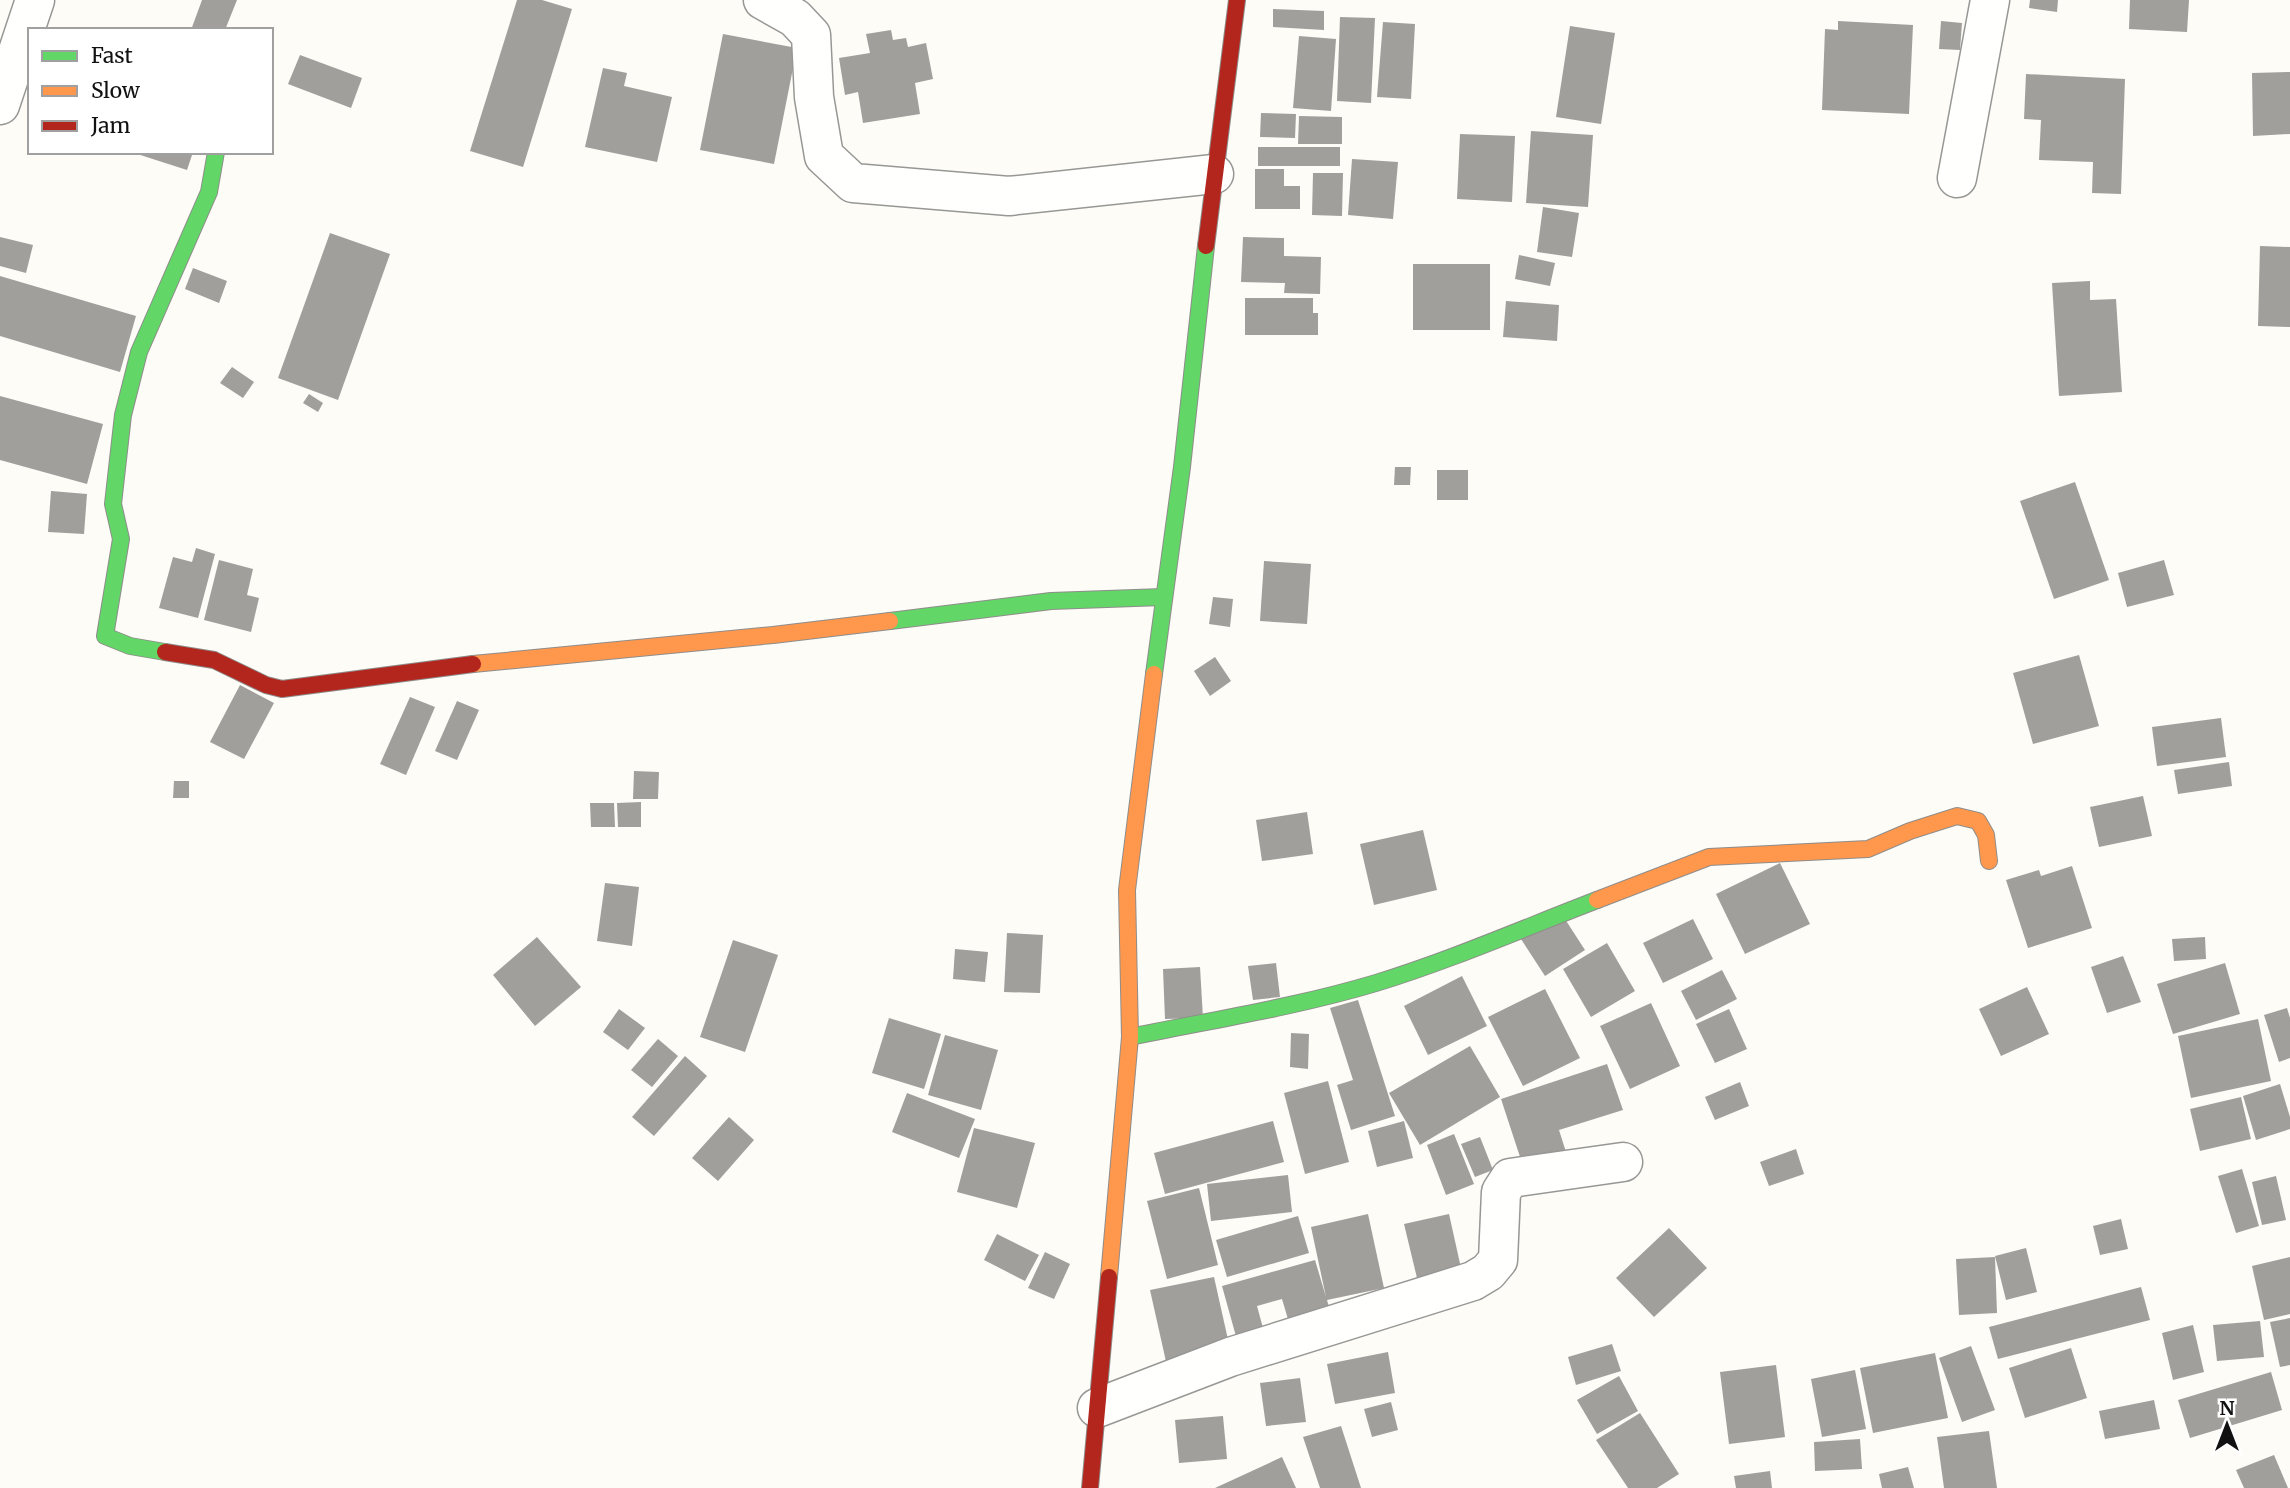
<svg xmlns="http://www.w3.org/2000/svg" width="2290" height="1488" viewBox="0 0 2290 1488" font-family="Merriweather,serif">
	<style>
		.building { fill: #a19f9c }
		.lines { fill: none; stroke-linecap: round; stroke-linejoin: round }
		.street-casing { stroke: #979795; stroke-width: 41 }
		.fast-casing { stroke: #8e8d8b; stroke-width: 18 }
		.slow-casing { stroke: #8e8d8b; stroke-width: 18 }
		.jam-casing { stroke: #8e8d8b; stroke-width: 18 }
		.street { stroke: #fffffe; stroke-width: 38 }
		.fast { stroke: #63d668; stroke-width: 16 }
		.slow { stroke: #ff974d; stroke-width: 16 }
		.jam { stroke: #b3261e; stroke-width: 16 }
	</style>
	<rect width="100%" height="100%" fill="#fdfcf7"/>
	<g class="building">
		<polygon points="202,0 237,0 225,30 191,30"/>
		<polygon points="517,0 542,0 572,9 523,167 470,151"/>
		<polygon points="2030,0 2058,0 2057,12 2029,8"/>
		<polygon points="2130,0 2189,0 2187,32 2129,29"/>
		<polygon points="1273,9 1324,11 1324,30 1273,27"/>
		<polygon points="1340,17 1375,18 1371,103 1337,101"/>
		<polygon points="1838,21 1913,25 1909,114 1822,110 1825,29 1838,30"/>
		<polygon points="1941,21 1962,23 1960,50 1939,49"/>
		<polygon points="1383,22 1415,24 1411,99 1377,97"/>
		<polygon points="1570,26 1615,33 1601,124 1556,117"/>
		<polygon points="891,30 893,40 906,38 908,47 926,43 933,79 915,83 920,114 863,123 858,92 845,95 839,58 870,53 866,34"/>
		<polygon points="723,34 797,48 774,164 700,150"/>
		<polygon points="1299,36 1336,39 1331,111 1293,108"/>
		<polygon points="300,55 362,78 351,108 288,84"/>
		<polygon points="603,68 627,73 624,86 672,97 657,162 585,147"/>
		<polygon points="2290,72 2290,134 2253,136 2252,73"/>
		<polygon points="2026,74 2125,79 2121,194 2092,193 2093,162 2039,160 2041,120 2024,119"/>
		<polygon points="1261,113 1296,114 1295,138 1260,137"/>
		<polygon points="1299,116 1342,117 1342,144 1298,144"/>
		<polygon points="1531,131 1593,135 1588,207 1526,203"/>
		<polygon points="1460,134 1515,136 1512,202 1457,199"/>
		<rect x="1258" y="147" width="82" height="19"/>
		<polygon points="131,152 193,152 187,170"/>
		<polygon points="1352,159 1398,162 1393,219 1348,215"/>
		<polygon points="1255,169 1284,169 1284,186 1300,186 1300,209 1255,209"/>
		<polygon points="1313,173 1343,173 1342,216 1312,215"/>
		<polygon points="1543,207 1579,213 1572,257 1537,252"/>
		<polygon points="330,233 390,254 338,400 278,378"/>
		<polygon points="0,237 33,245 26,273 0,266"/>
		<polygon points="1243,237 1284,238 1284,256 1321,257 1320,294 1284,293 1285,283 1241,282"/>
		<polygon points="2260,246 2290,247 2290,327 2258,326"/>
		<polygon points="1519,255 1555,263 1550,286 1515,279"/>
		<rect x="1413" y="264" width="77" height="66"/>
		<polygon points="193,268 227,281 219,303 185,289"/>
		<polygon points="0,276 136,316 120,372 0,336"/>
		<polygon points="2090,281 2090,300 2116,299 2122,392 2059,396 2052,283"/>
		<polygon points="1245,298 1313,298 1313,313 1318,313 1318,335 1245,335"/>
		<polygon points="1506,301 1559,305 1557,341 1503,337"/>
		<polygon points="232,367 254,382 243,398 220,383"/>
		<polygon points="309,394 323,403 318,412 303,403"/>
		<polygon points="0,396 103,424 87,484 0,460"/>
		<polygon points="1395,467 1411,467 1410,485 1394,485"/>
		<rect x="1437" y="470" width="31" height="30"/>
		<polygon points="2075,482 2109,580 2054,599 2020,501"/>
		<polygon points="51,491 87,494 84,534 48,532"/>
		<polygon points="196,548 215,554 198,618 159,608 173,557 192,562"/>
		<polygon points="219,560 253,569 247,595 259,598 251,632 204,620"/>
		<polygon points="2164,560 2174,595 2127,607 2118,573"/>
		<polygon points="1264,561 1311,564 1307,624 1260,621"/>
		<polygon points="1213,597 1233,599 1230,627 1209,624"/>
		<polygon points="2079,655 2099,726 2033,744 2013,673"/>
		<polygon points="1215,657 1231,681 1210,696 1194,671"/>
		<polygon points="240,685 274,703 244,759 210,742"/>
		<polygon points="410,697 435,707 406,775 380,764"/>
		<polygon points="457,701 479,710 457,760 435,751"/>
		<polygon points="2221,718 2226,757 2157,766 2152,727"/>
		<polygon points="2229,762 2232,786 2178,794 2174,770"/>
		<polygon points="634,771 659,772 658,799 633,799"/>
		<polygon points="174,781 189,781 189,798 173,798"/>
		<polygon points="2143,796 2152,836 2099,847 2090,807"/>
		<polygon points="641,802 641,827 618,827 617,803"/>
		<polygon points="590,803 614,803 615,827 591,827"/>
		<polygon points="1307,812 1313,854 1262,861 1256,820"/>
		<polygon points="1423,830 1437,890 1374,905 1360,844"/>
		<polygon points="1780,863 1810,924 1745,954 1716,894"/>
		<polygon points="2072,866 2092,928 2028,948 2006,880 2039,870 2041,876"/>
		<polygon points="605,883 639,887 632,946 597,941"/>
		<polygon points="1561,913 1585,950 1545,976 1521,939"/>
		<polygon points="1693,919 1713,959 1663,983 1643,943"/>
		<polygon points="1007,933 1043,935 1040,993 1004,992"/>
		<polygon points="537,937 581,987 535,1026 493,975"/>
		<polygon points="2205,937 2206,959 2174,961 2172,939"/>
		<polygon points="733,940 778,955 745,1052 700,1037"/>
		<polygon points="1607,943 1635,991 1591,1017 1563,969"/>
		<polygon points="955,949 988,952 985,982 953,979"/>
		<polygon points="2123,956 2141,1002 2107,1013 2091,967"/>
		<polygon points="1276,963 1280,997 1253,1000 1248,966"/>
		<polygon points="2225,963 2240,1014 2173,1034 2157,984"/>
		<polygon points="1200,967 1203,1018 1165,1019 1163,969"/>
		<polygon points="1722,970 1737,999 1696,1020 1681,991"/>
		<polygon points="1462,976 1487,1026 1428,1055 1404,1006"/>
		<polygon points="2027,987 2049,1034 2001,1056 1979,1009"/>
		<polygon points="1545,989 1580,1058 1523,1086 1488,1017"/>
		<polygon points="1358,1000 1395,1116 1351,1130 1337,1085 1353,1080 1330,1008"/>
		<polygon points="1651,1003 1680,1066 1630,1089 1600,1026"/>
		<polygon points="2287,1008 2290,1018 2290,1058 2279,1062 2264,1015"/>
		<polygon points="619,1009 645,1028 628,1050 603,1032"/>
		<polygon points="1729,1009 1747,1049 1715,1063 1696,1024"/>
		<polygon points="889,1018 941,1034 924,1089 872,1073"/>
		<polygon points="2258,1019 2271,1081 2191,1098 2178,1036"/>
		<polygon points="1291,1033 1309,1034 1308,1069 1290,1067"/>
		<polygon points="945,1035 998,1050 981,1110 928,1095"/>
		<polygon points="658,1039 678,1056 652,1087 631,1070"/>
		<polygon points="1470,1046 1500,1097 1420,1145 1389,1093"/>
		<polygon points="685,1056 707,1076 654,1136 632,1117"/>
		<polygon points="1607,1064 1623,1110 1559,1130 1566,1152 1523,1166 1501,1099"/>
		<polygon points="1328,1081 1349,1162 1305,1174 1284,1093"/>
		<polygon points="1740,1082 1749,1106 1715,1120 1705,1097"/>
		<polygon points="2280,1084 2290,1117 2290,1129 2256,1140 2243,1096"/>
		<polygon points="907,1093 975,1119 959,1158 892,1132"/>
		<polygon points="2241,1097 2251,1139 2200,1151 2190,1109"/>
		<polygon points="729,1117 754,1140 718,1181 692,1158"/>
		<polygon points="1273,1121 1284,1162 1165,1194 1154,1153"/>
		<polygon points="1404,1121 1413,1158 1377,1167 1368,1131"/>
		<polygon points="974,1128 1035,1143 1017,1208 957,1192"/>
		<polygon points="1454,1134 1474,1184 1446,1195 1427,1145"/>
		<polygon points="1480,1137 1493,1170 1475,1177 1461,1144"/>
		<polygon points="1796,1149 1804,1174 1769,1186 1760,1162"/>
		<polygon points="2242,1169 2259,1226 2236,1233 2218,1176"/>
		<polygon points="1288,1175 1292,1212 1211,1221 1207,1184"/>
		<polygon points="2276,1176 2286,1220 2262,1225 2252,1182"/>
		<polygon points="1199,1188 1218,1265 1167,1279 1147,1201"/>
		<polygon points="1368,1214 1384,1288 1327,1300 1337,1335 1296,1346 1282,1299 1257,1306 1269,1350 1242,1358 1222,1286 1315,1260 1326,1297 1311,1227"/>
		<polygon points="1449,1214 1461,1268 1417,1278 1404,1224"/>
		<polygon points="1298,1216 1309,1253 1227,1277 1216,1240"/>
		<polygon points="2121,1219 2128,1249 2100,1255 2093,1226"/>
		<polygon points="1669,1228 1707,1268 1654,1317 1616,1278"/>
		<polygon points="997,1234 1039,1255 1025,1281 984,1260"/>
		<polygon points="2026,1248 2037,1292 2006,1300 1995,1256"/>
		<polygon points="1045,1252 1070,1264 1054,1299 1028,1288"/>
		<polygon points="1995,1257 1997,1313 1959,1315 1956,1259"/>
		<polygon points="2290,1257 2290,1314 2264,1320 2252,1266"/>
		<polygon points="1214,1277 1231,1353 1167,1366 1150,1290"/>
		<polygon points="2141,1287 2150,1320 1998,1359 1989,1327"/>
		<polygon points="2290,1318 2290,1365 2280,1367 2270,1322"/>
		<polygon points="2260,1321 2264,1357 2217,1361 2213,1325"/>
		<polygon points="2193,1325 2204,1372 2173,1380 2162,1333"/>
		<polygon points="1612,1344 1621,1371 1576,1385 1568,1357"/>
		<polygon points="1971,1346 1995,1410 1962,1422 1939,1358"/>
		<polygon points="2071,1348 2087,1398 2025,1418 2009,1368"/>
		<polygon points="1388,1352 1395,1393 1335,1404 1327,1364"/>
		<polygon points="1935,1353 1948,1418 1873,1433 1860,1368"/>
		<polygon points="1776,1365 1785,1437 1729,1444 1720,1372"/>
		<polygon points="1855,1370 1866,1429 1822,1437 1811,1379"/>
		<polygon points="2271,1372 2282,1410 2190,1438 2178,1400"/>
		<polygon points="1619,1376 1638,1411 1597,1434 1577,1400"/>
		<polygon points="1300,1378 1306,1422 1266,1426 1260,1383"/>
		<polygon points="2154,1400 2160,1429 2105,1439 2099,1411"/>
		<polygon points="1391,1402 1398,1430 1372,1437 1364,1409"/>
		<polygon points="1640,1413 1679,1474 1657,1488 1628,1488 1596,1440"/>
		<polygon points="1223,1416 1227,1459 1179,1463 1175,1420"/>
		<polygon points="1341,1426 1361,1488 1320,1488 1303,1437"/>
		<polygon points="1989,1431 1997,1488 1944,1488 1937,1437"/>
		<polygon points="1860,1439 1862,1469 1815,1471 1814,1442"/>
		<polygon points="2274,1455 2288,1488 2244,1488 2236,1470"/>
		<polygon points="1282,1457 1296,1488 1215,1488"/>
		<polygon points="1908,1467 1914,1488 1882,1488 1879,1474"/>
		<polygon points="1770,1471 1772,1488 1736,1488 1734,1476"/>
	</g>
	<g class="lines">
		<defs>
			<g id="street">
				<polyline points="763,0 795,18 811,35 814,97 824,156 853,183 1009,196 1214,174"/>
				<polyline points="0,105 35,0"/>
				<polyline points="1957,178 1990,0"/>
				<polyline points="1097,1408 1230,1357 1473,1281 1488,1272 1498,1260 1501,1192 1510,1178 1623,1162"/>
			</g>
			<g id="fast">
				<polyline points="890,621 1051,601 1163,597"/>
				<polyline points="165,652 130,646 105,636 121,539 113,504 123,415 139,352 209,192 216,152"/>
				<polyline points="1154,674 1182,467 1206,246"/>
				<path d="M1130 1037C1212 1020 1296 1007 1376 983 1451 960 1524 928 1597 900"/>
			</g>
			<g id="slow">
				<polyline points="473,664 773,635 890,621"/>
				<polyline points="1597,900 1709,857 1868,849 1910,831 1957,816 1978,821 1986,835 1989,861"/>
				<polyline points="1109,1277 1130,1037 1127,890 1154,674"/>
			</g>
			<g id="jam">
				<polyline points="1206,246 1237,0"/>
				<polyline points="165,652 214,660 266,685 282,689 473,664"/>
				<polyline points="1090,1488 1109,1277"/>
			</g>
		</defs>
		<use href="#street" class="street-casing"/>
		<use href="#fast" class="fast-casing"/>
		<use href="#slow" class="slow-casing"/>
		<use href="#jam" class="jam-casing"/>
		<use href="#street" class="street"/>
		<use href="#fast" class="fast"/>
		<use href="#slow" class="slow"/>
		<use href="#jam" class="jam"/>
	</g>
	<rect x="28" y="28" width="245" height="126" fill="#ffffff" stroke="#a0a0a0" stroke-width="2"/>
	<rect x="42" y="51" width="35" height="10" fill="#63d668" stroke="#a0a0a0" stroke-width="2"/>
	<text x="91" y="63" font-size="21" fill="#111111">Fast</text>
	<rect x="42" y="86" width="35" height="10" fill="#ff974d" stroke="#a0a0a0" stroke-width="2"/>
	<text x="91" y="98" font-size="21" fill="#111111">Slow</text>
	<rect x="42" y="121" width="35" height="10" fill="#b3261e" stroke="#a0a0a0" stroke-width="2"/>
	<text x="91" y="133" font-size="21" fill="#111111">Jam</text>
	<g transform="translate(2227 1425)" stroke="#ffffff" stroke-width="5" paint-order="stroke">
	<path d="M0-5L12 26L0 18L-12 26Z" fill="#111111"/>
	<text y="-10" font-size="19" font-weight="bold" text-anchor="middle" fill="#111111">N</text>
	</g>
</svg>
